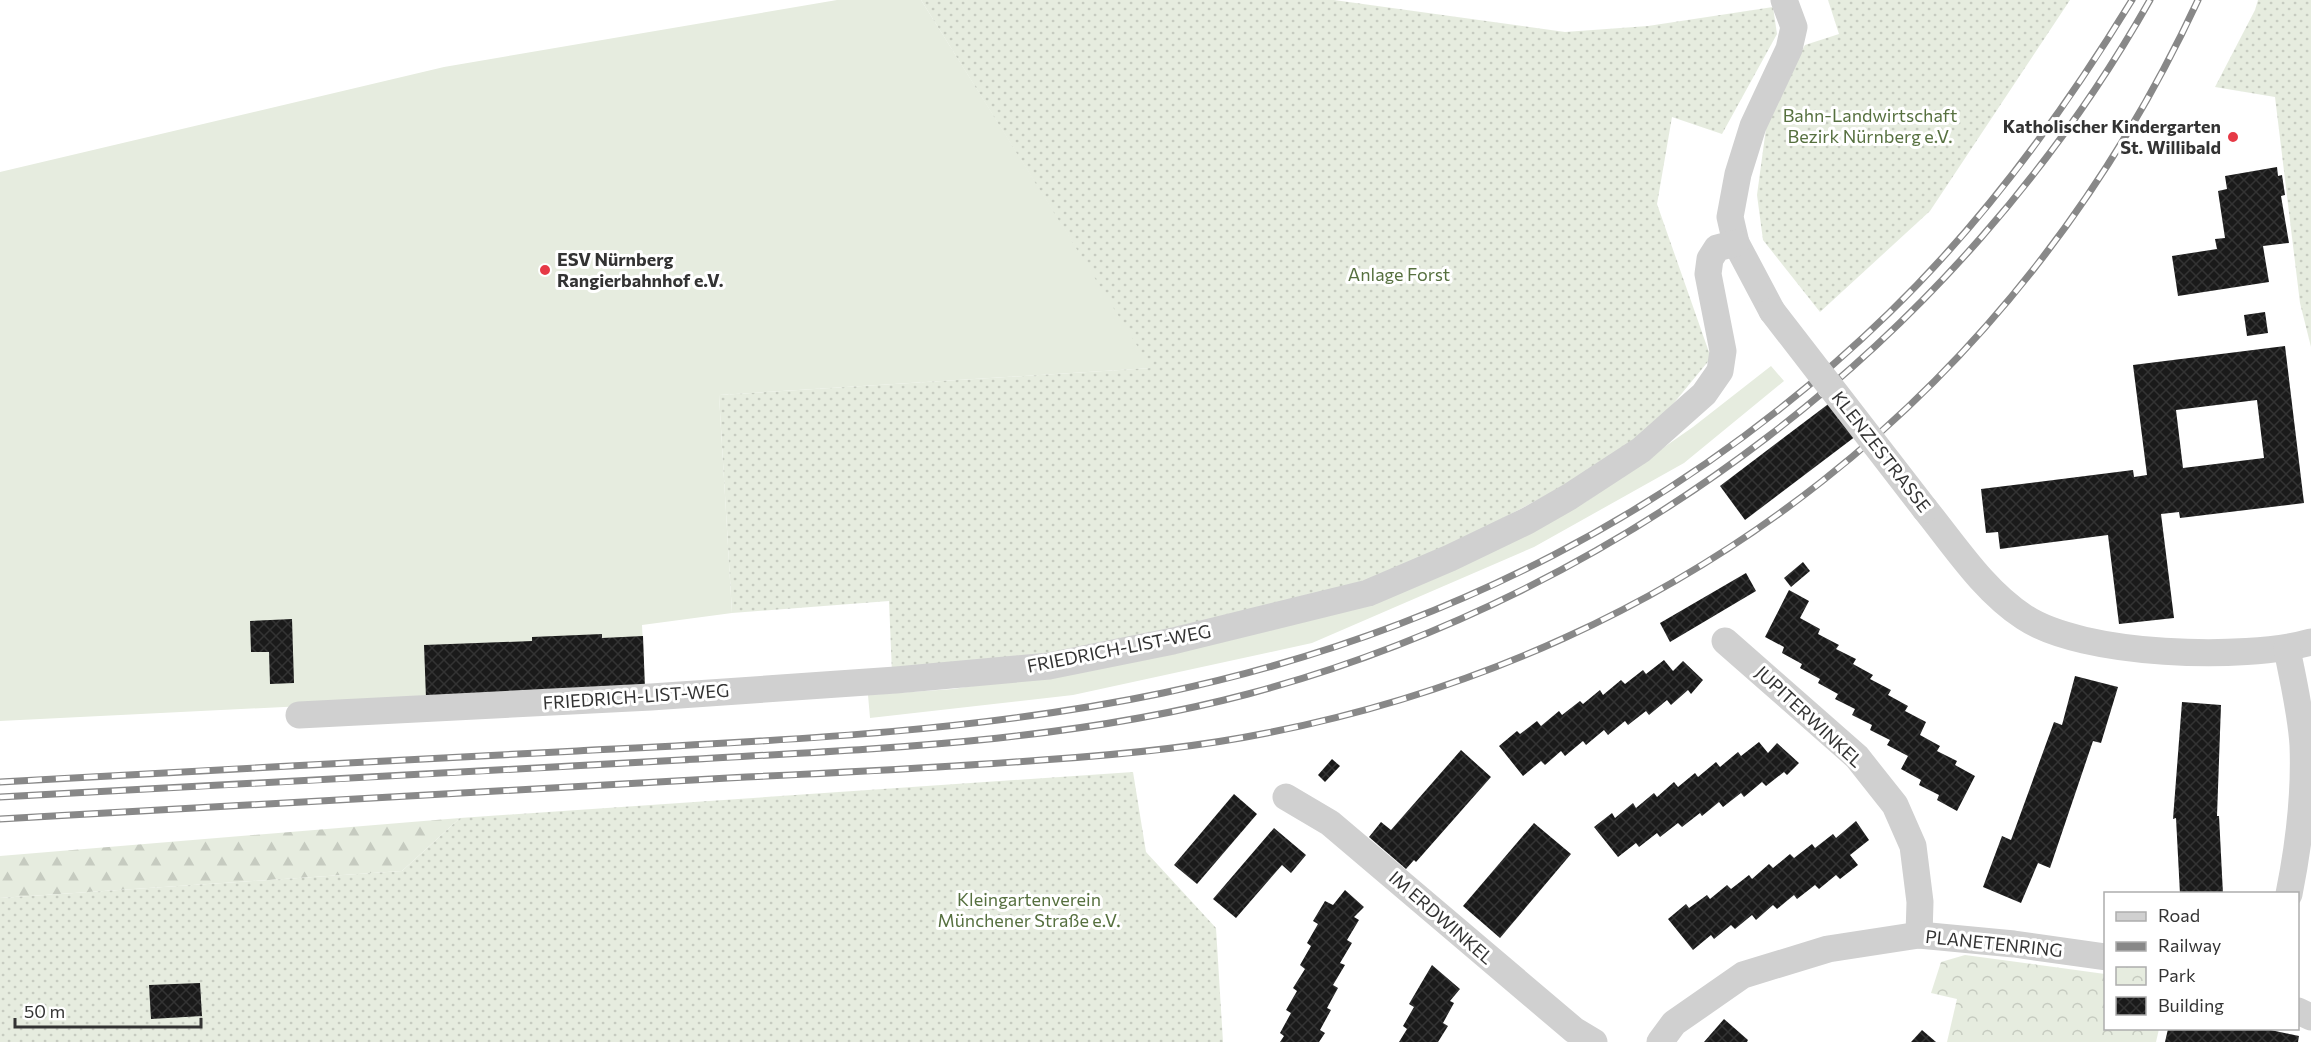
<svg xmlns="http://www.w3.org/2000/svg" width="2311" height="1042" viewBox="0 0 2311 1042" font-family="Commissioner,sans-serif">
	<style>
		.grass { fill: #e6ecdf }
		.forest { fill: url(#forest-firs) }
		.park { fill: url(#park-crowns) }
		.garden { fill: url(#garden-dots) }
		.building { fill: url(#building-cross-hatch); fill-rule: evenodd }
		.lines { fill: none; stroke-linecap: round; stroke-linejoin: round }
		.minor { stroke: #d0d0d0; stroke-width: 27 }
		.rail-casing { stroke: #888; stroke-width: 7 }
		.rail { stroke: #fff; stroke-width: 4.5; stroke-dasharray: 14; stroke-linecap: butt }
		.minor-bridge { stroke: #d0d0d0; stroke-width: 27 }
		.poi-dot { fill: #e63946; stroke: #fff; stroke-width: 2 }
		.labels { text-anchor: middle; stroke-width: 6; stroke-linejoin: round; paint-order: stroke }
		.park-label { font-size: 18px; fill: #56703f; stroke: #fff }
		.poi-label { font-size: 18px; font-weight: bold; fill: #333; stroke: #fff; text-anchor: end }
		.street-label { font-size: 18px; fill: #333; stroke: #fff }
	</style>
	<defs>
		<pattern id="forest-firs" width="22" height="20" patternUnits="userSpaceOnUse" patternTransform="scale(1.5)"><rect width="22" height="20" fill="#e6ecdf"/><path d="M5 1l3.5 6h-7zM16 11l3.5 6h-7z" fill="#c6cbc0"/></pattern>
		<pattern id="park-crowns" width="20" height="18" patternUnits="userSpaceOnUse" patternTransform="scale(1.5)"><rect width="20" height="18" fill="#e6ecdf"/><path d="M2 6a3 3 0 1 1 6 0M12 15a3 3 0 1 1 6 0" fill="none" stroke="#c6cbc0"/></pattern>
		<pattern id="garden-dots" width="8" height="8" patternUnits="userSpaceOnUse" patternTransform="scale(1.5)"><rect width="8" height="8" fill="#e6ecdf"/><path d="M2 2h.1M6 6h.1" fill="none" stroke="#c6cbc0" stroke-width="1.8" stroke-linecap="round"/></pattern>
		<pattern id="building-cross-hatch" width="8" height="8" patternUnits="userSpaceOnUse" patternTransform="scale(1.5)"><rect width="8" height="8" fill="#1a1a1a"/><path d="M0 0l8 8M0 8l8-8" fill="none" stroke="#333"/></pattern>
	</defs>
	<rect width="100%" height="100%" fill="#fff"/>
	<g class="grass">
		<polygon points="837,0 921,0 1152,368 719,395 732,613 642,625 645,689 0,721 0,172 444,67"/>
		<polygon points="1771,366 1784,381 1684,463 1534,547 1312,643 1073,695 870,718 868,695 953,689 1146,659 1584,503 1693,427"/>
	</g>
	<polygon class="forest" points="460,818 402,871 0,898 0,856"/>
	<polygon class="park" points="1965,955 2105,974 2106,1028 2159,1029 2156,1042 1947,1042 1957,999 1931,993 1941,962"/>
	<g class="garden">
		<polygon points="921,0 1334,0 1565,32 1648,26 1773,7 1777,34 1722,134 1672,117 1657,204 1711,358 1659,421 1588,473 1447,548 1373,578 1290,603 1050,657 892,673 889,601 732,613 719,395 1151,368"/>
		<polygon points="1828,0 2070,0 1930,211 1820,312 1763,240 1757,195 1769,106 1805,45 1839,34"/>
		<polygon points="2258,0 2311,0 2311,347 2300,303 2275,97 2215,87 2255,10"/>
		<polygon points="1133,772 1146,852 1216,928 1223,1042 0,1042 0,898 402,871 460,818"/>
	</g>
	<g class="building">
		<polygon points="2277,167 2278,176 2282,175 2285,195 2281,196 2289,243 2263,246 2269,282 2178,296 2172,256 2217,249 2215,239 2225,238 2218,191 2227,189 2225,176"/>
		<polygon points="2265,312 2268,333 2247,336 2244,315"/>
		<path d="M2285 346 2304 503 2180 518 2179 512 2161 514 2174 618 2119 624 2108 535 2000 549 1998 532 1986 533 1981 489 2133 470 2134 477 2147 475 2133 365ZM2257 400 2264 458 2183 468 2176 410Z"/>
		<polygon points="1831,402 1856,436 1745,520 1720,486"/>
		<polygon points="1803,562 1810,571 1791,587 1784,578"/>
		<polygon points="1746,573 1756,591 1670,642 1660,623"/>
		<polygon points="1789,590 1809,601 1800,618 1820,629 1818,634 1839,645 1836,649 1856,659 1853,664 1873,675 1870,679 1891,690 1888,695 1908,706 1905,711 1926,722 1920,735 1940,746 1937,751 1957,761 1955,765 1975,776 1957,811 1937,800 1939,795 1919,785 1921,780 1901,769 1908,756 1887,745 1890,740 1870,730 1872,725 1852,715 1855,709 1835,699 1838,694 1818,683 1820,679 1800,668 1802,664 1782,653 1784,647 1765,637"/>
		<polygon points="292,619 294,683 270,684 269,652 251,652 250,621"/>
		<polygon points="602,634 602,638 643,636 645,689 426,698 424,645 532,641 532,637"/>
		<polygon points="1664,660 1673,671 1683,661 1703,680 1691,694 1688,690 1671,705 1667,700 1649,715 1646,711 1628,725 1625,721 1608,735 1604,730 1586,745 1583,741 1565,756 1561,751 1545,765 1541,761 1523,776 1499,746 1517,731 1520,734 1537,721 1541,726 1559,711 1562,715 1580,701 1583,704 1600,690 1603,695 1621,680 1625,684 1643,670 1646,674"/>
		<polygon points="2075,676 2118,687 2101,743 2093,741 2050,868 2038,863 2021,903 1983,887 2002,836 2011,840 2054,722 2062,725"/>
		<polygon points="2182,702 2221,705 2217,816 2219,816 2223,894 2180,894 2176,818 2173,819"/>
		<polygon points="1759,742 1768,753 1777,743 1799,763 1787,775 1784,772 1766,786 1762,782 1744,797 1741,793 1723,807 1719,802 1702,816 1700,813 1682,827 1678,823 1660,837 1657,833 1639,847 1636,843 1618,857 1594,827 1612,813 1615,818 1633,803 1636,808 1654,793 1657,797 1674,782 1678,787 1695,773 1698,777 1716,762 1720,767 1738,752 1741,756"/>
		<polygon points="1461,750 1491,777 1416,862 1414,860 1406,869 1369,837 1381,822 1391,830"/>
		<polygon points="1332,759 1340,766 1325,782 1318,775"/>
		<polygon points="1234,794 1257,814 1197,884 1174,865"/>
		<polygon points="1856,821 1869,840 1850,855 1858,865 1840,879 1836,875 1819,889 1815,885 1797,899 1794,895 1777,909 1773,905 1756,920 1752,915 1735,929 1731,925 1714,939 1711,935 1693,950 1668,919 1686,904 1689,908 1707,895 1710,899 1727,885 1731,889 1749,875 1752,879 1769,864 1773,868 1790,854 1794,858 1812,844 1815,848 1833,834 1836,838"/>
		<polygon points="1534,823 1571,854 1500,938 1463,906"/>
		<polygon points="1274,828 1306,855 1291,873 1282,865 1236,918 1213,899"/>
		<polygon points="1345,890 1364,907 1354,917 1359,920 1347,940 1352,943 1340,963 1345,965 1333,985 1338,988 1327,1008 1331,1010 1320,1030 1325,1033 1319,1042 1280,1042 1284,1036 1280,1033 1291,1013 1286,1010 1297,991 1293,988 1305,969 1300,965 1311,946 1307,943 1318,924 1313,921 1325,901 1333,905"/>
		<polygon points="1432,965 1460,989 1450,1001 1454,1003 1443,1023 1448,1026 1438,1042 1399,1042 1407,1029 1403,1026 1414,1007 1409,1004"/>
		<polygon points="200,983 202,1016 151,1019 149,985"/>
		<polygon points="1724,1019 1748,1040 1747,1042 1704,1042"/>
		<polygon points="2168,1029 2266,1029 2299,1036 2298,1042 2165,1042"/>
		<polygon points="1922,1030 1936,1042 1911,1042"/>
	</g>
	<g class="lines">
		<g class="minor">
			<polyline points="1772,311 1736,243 1730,217 1738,174 1753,126 1789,49 1794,27 1784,0"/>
			<path d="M1925 509C1955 546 1983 590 2024 617 2082 656 2245 661 2311 642"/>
			<polyline points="1725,641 1857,757 1895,805 1913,846 1920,902 1919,935"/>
			<path d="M2287 649C2293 680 2301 713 2303 745 2305 796 2299 844 2289 894"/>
			<polyline points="299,715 651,697 896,680 1049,666 1173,641 1368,593 1450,558 1527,521 1569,497 1641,450 1704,394 1720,371 1723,351 1708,274 1710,259 1717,248 1736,243"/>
			<polyline points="1286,797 1330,823 1574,1030 1594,1042"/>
			<polyline points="2298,1011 2311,1017"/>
			<polyline points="1660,1042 1674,1023 1743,975 1828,949 1919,935 2014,944 2106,957"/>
		</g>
		<defs>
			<g id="rail">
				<path d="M0 782C192 771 385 761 577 751 772 741 971 733 1163 693 1439 635 1686 510 1889 313 1984 221 2063 113 2132 0"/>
				<path d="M0 797C227 785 454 773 681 760 870 749 1063 743 1248 694 1624 593 1958 340 2150 0"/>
				<path d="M0 819C243 805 486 792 728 778 833 773 938 768 1042 760 1117 755 1193 748 1267 733 1687 650 2018 388 2198 0"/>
			</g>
		</defs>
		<use href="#rail" class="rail-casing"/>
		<use href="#rail" class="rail"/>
		<polyline class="minor-bridge" points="1772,311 1925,509"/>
	</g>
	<g class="poi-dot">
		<circle cx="2233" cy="137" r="6"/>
		<circle cx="545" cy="270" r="6"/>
	</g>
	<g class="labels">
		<g class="park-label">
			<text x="1870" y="122">Bahn-Landwirtschaft<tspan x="1870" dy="21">Bezirk Nürnberg e.V.</tspan></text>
			<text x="1399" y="281">Anlage Forst</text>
			<text x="1029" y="906">Kleingartenverein<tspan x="1029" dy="21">Münchener Straße e.V.</tspan></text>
		</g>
		<g class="poi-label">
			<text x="2221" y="133">Katholischer Kindergarten<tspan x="2221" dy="21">St. Willibald</tspan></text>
			<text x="557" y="266" text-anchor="start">ESV Nürnberg<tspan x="557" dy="21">Rangierbahnhof e.V.</tspan></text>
		</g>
		<g class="street-label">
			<text transform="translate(1881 452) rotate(52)" y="6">KLENZESTRASSE</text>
			<text transform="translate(1119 649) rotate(-11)" y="6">FRIEDRICH-LIST-WEG</text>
			<text transform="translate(636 697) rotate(-4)" y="6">FRIEDRICH-LIST-WEG</text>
			<text transform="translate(1809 717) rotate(43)" y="6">JUPITERWINKEL</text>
			<text transform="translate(1441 918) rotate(41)" y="6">IM ERDWINKEL</text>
			<text transform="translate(1994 944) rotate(6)" y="6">PLANETENRING</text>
		</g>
	</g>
	<rect x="2104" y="892" width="195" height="138" fill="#ffffff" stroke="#adadad" stroke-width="1.5"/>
	<rect x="2116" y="912" width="30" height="9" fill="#d0d0d0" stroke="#adadad" stroke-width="1.5"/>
	<text x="2158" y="922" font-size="18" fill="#333333">Road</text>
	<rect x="2116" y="942" width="30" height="9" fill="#888888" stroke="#adadad" stroke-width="1.5"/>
	<text x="2158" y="952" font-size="18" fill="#333333">Railway</text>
	<rect x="2116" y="967" width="30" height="18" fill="url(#park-crowns)" stroke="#adadad" stroke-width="1.5"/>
	<text x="2158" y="982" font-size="18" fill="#333333">Park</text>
	<rect x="2116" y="997" width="30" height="18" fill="url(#building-cross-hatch)" stroke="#adadad" stroke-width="1.5"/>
	<text x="2158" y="1012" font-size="18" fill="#333333">Building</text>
	<path d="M15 1018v9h186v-9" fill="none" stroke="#333333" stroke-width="3"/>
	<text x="24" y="1018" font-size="18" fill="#333333" stroke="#ffffff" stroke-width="4.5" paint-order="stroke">50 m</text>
</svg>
